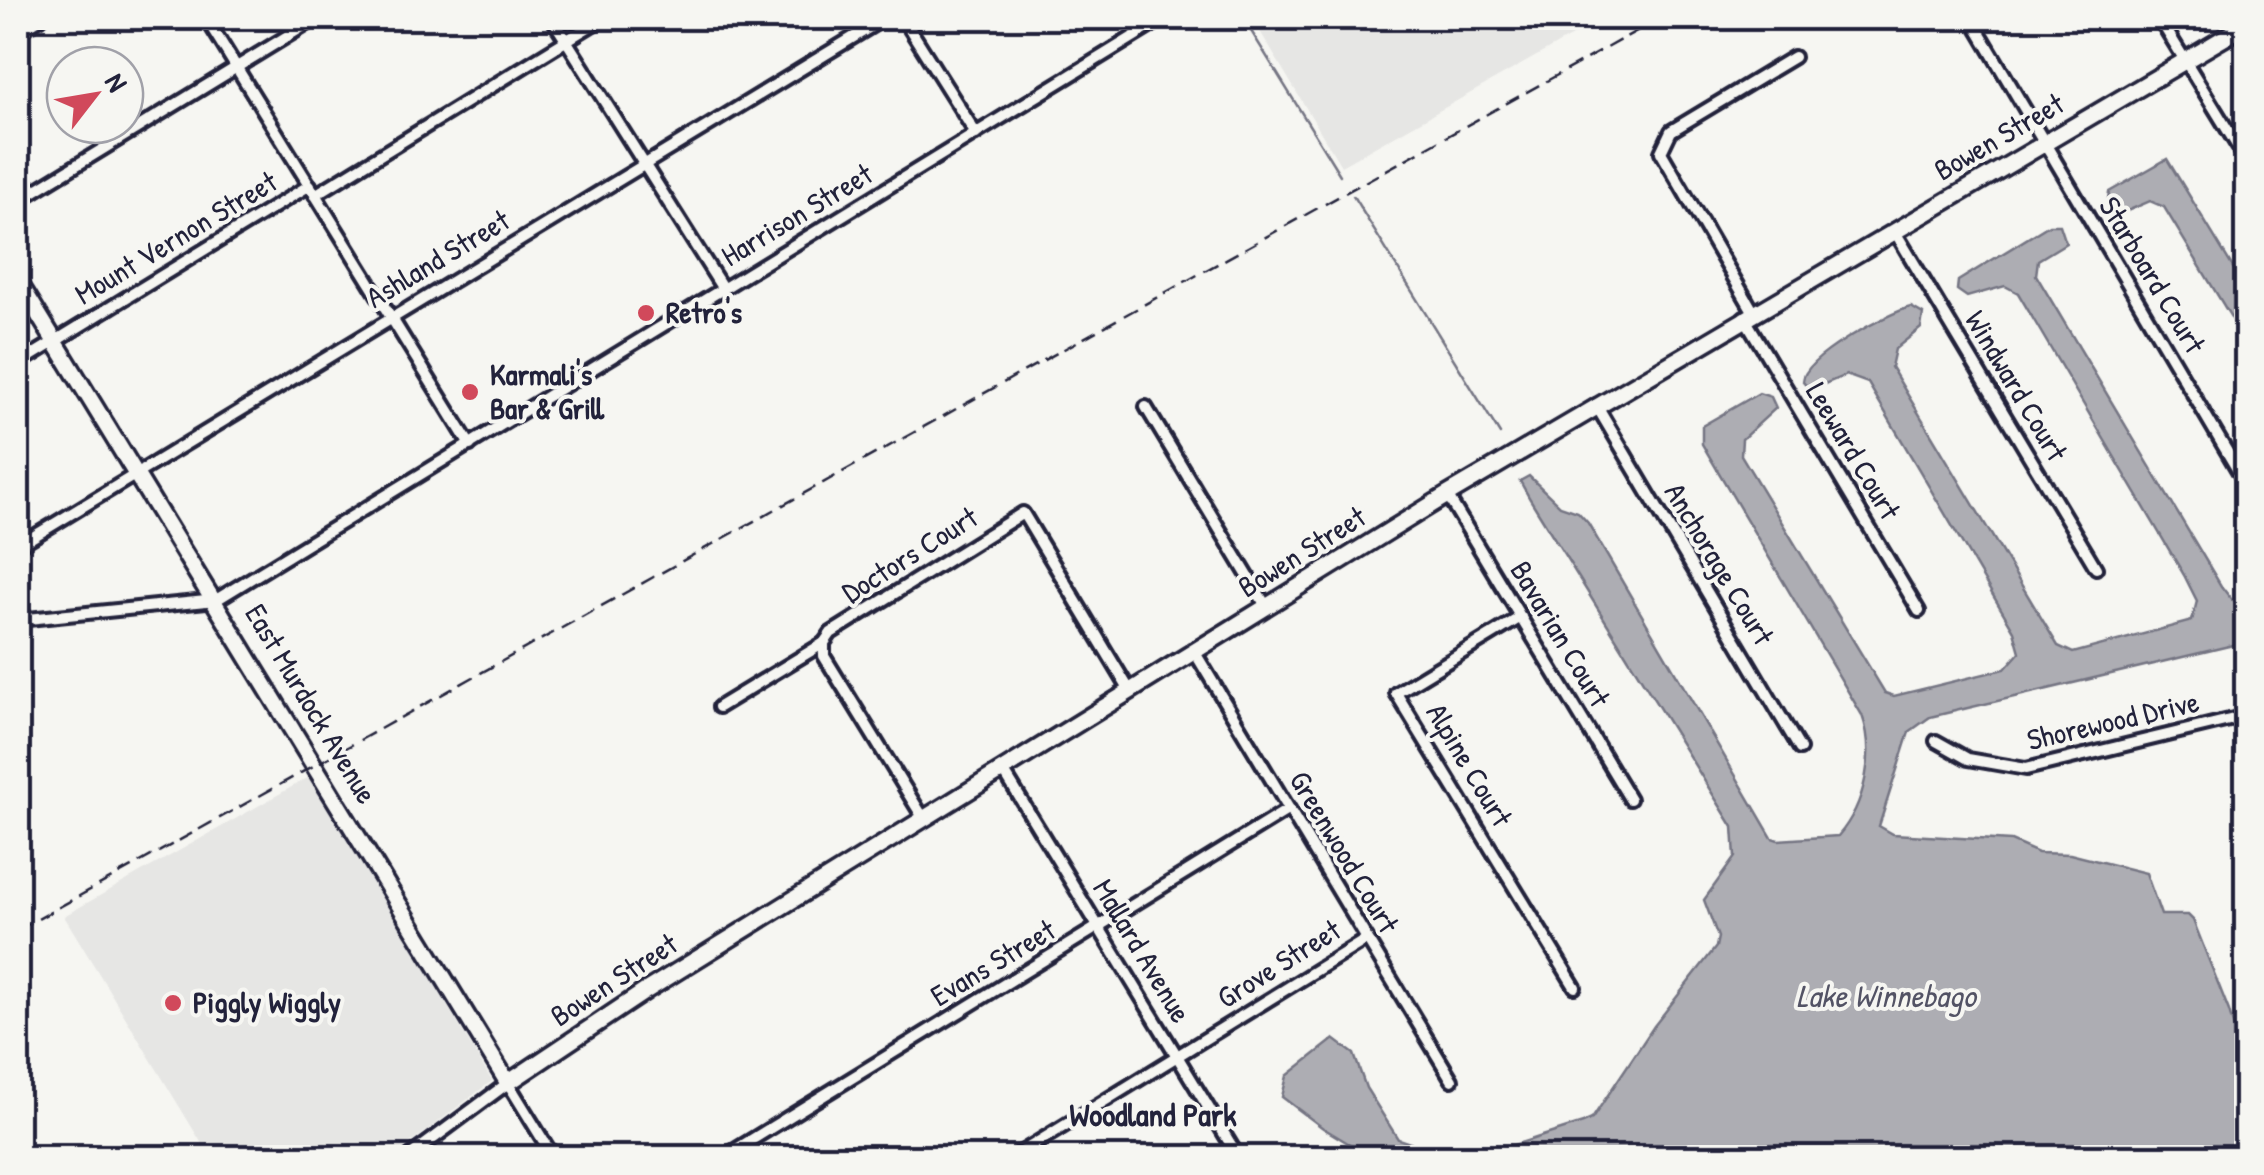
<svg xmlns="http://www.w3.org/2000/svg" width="2264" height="1175" viewBox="0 0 2264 1175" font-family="'Patrick Hand',sans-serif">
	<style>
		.built { fill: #e6e6e4 }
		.water { fill: #adadb3; stroke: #757583; stroke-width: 2.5 }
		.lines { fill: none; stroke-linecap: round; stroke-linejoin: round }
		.stream { stroke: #757583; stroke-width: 2.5 }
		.street-casing { stroke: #22223b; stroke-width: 18 }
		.secondary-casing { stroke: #22223b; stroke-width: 22 }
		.street { stroke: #f6f6f2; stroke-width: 10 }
		.secondary { stroke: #f6f6f2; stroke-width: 15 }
		.rail { stroke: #22223b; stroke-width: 2.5; stroke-dasharray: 15 8; stroke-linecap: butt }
		.poi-dot { fill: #d1495b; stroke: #f6f6f2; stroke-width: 4 }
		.labels { text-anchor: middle; stroke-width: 8; stroke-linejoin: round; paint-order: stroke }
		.street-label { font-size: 30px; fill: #22223b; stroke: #f6f6f2 }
		.poi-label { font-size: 30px; font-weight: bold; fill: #22223b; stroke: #f6f6f2; text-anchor: start }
		.water-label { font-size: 32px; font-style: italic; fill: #535365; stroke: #f6f6f2 }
		.neighbourhood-label { font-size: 32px; font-weight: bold; fill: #22223b; stroke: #f6f6f2 }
	</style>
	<rect width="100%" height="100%" fill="#f6f6f2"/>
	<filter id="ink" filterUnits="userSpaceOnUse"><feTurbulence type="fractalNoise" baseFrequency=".01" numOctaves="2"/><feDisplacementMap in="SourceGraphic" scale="20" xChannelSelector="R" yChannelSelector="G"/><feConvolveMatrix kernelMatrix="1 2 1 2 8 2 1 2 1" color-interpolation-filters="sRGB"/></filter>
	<g filter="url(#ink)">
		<g class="built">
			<polygon points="1252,18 1425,19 1604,18 1341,166"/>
			<polygon points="311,776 492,1081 392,1157 210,1157 64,916"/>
		</g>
		<g class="water">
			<polygon points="2167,159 2246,289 2246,342 2164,207 2150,201 2111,218 2106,213 2109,192"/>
			<path d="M2049 225H2060L2066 243 2038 260 2036 275 2221 586 2232 600 2246 606V642L1930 717 1909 732 1879 826 1893 834 2011 841 2038 853 2070 854 2146 873 2161 915H2188L2193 920 2229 1011 2245 1066 2246 1157 1373 1158 1323 1128 1282 1097 1287 1076 1334 1039 1354 1054 1366 1088 1398 1139 1442 1154 1489 1153 1583 1123 1592 1119 1654 1026 1716 947 1718 937 1704 900 1735 857 1733 827 1530 499 1520 481 1529 476 1560 506 1578 512 1588 523 1772 838 1778 840 1838 836C1865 805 1876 753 1862 715L1702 444V426L1759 393 1771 397 1776 408 1742 439 1741 455 1885 693 1894 696 2005 669 2020 652 2014 631 1868 383 1846 375 1810 390 1803 382C1802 358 1888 313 1911 307L1923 314 1921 328 1895 349 1891 367 2058 646 2073 653 2192 621 2197 601 2184 575 2018 293 2005 286 1967 297 1957 290 1958 281Z"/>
		</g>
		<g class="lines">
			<g class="stream">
				<polyline points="1243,18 1340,175"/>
				<polyline points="1353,196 1500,434"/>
			</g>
			<defs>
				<g id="street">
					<polyline points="206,18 470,445"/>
					<polyline points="552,18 723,289"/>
					<polyline points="903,18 976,134"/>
					<polyline points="1971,18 2246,484"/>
					<polyline points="2159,18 2246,160"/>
					<polyline points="18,32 41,18"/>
					<polyline points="315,195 603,18"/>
					<polyline points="18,201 317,18"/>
					<polyline points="1894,230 2096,568"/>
					<polyline points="1753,311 1661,152 1671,131 1794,57"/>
					<polyline points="1744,317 1919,611"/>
					<polyline points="18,364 310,185"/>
					<polyline points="1596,405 1800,749"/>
					<polyline points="1146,407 1266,606"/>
					<polyline points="1447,495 1630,799"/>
					<polyline points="18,546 885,18"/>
					<polyline points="1521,617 1396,693 1575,987"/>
					<polyline points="18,620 216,600 1164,18"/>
					<polyline points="1194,651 1452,1080"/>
					<polyline points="719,707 824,643"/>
					<polyline points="1936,741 1968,759 2026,769 2246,716"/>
					<polyline points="1003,770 1239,1158"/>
					<polyline points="924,819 824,656 824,643 831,633 1023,513 1130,691"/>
					<polyline points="407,1158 508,1083 554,1158"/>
					<polyline points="722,1158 1289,809"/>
					<polyline points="1012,1158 1367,939"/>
				</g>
				<polyline id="secondary" points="18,281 508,1083 647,990 1447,495 2246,25"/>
			</defs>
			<use href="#street" class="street-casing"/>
			<use href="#secondary" class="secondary-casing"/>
			<use href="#street" class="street"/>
			<use href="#secondary" class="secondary"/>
			<polyline class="rail" points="18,930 1660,18"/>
		</g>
	</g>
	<g class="poi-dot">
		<circle cx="646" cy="313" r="10"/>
		<circle cx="470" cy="392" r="10"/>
		<circle cx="173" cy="1003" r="10"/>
	</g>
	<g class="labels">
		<g class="street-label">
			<text transform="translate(1999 137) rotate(-30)" y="10">Bowen Street</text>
			<text transform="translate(797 215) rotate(-31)" y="10">Harrison Street</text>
			<text transform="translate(176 238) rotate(-31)" y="10">Mount Vernon Street</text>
			<text transform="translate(438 259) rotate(-31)" y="10">Ashland Street</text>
			<text transform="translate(2152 275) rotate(59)" y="10">Starboard Court</text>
			<text transform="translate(2016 386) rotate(59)" y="10">Windward Court</text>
			<text transform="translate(1853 451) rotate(59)" y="10">Leeward Court</text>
			<text transform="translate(1302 552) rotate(-32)" y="10">Bowen Street</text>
			<text transform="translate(910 555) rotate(-32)" y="10">Doctors Court</text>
			<text transform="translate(1719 564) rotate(59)" y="10">Anchorage Court</text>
			<text transform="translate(1560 634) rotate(59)" y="10">Bavarian Court</text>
			<text transform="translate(311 704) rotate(59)" y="10">East Murdock Avenue</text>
			<text transform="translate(2113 721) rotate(-13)" y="10">Shorewood Drive</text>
			<text transform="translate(1469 765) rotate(59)" y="10">Alpine Court</text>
			<text transform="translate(1344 852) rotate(59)" y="10">Greenwood Court</text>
			<text transform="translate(1142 951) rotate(59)" y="10">Mallard Avenue</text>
			<text transform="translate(993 963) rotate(-31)" y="10">Evans Street</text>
			<text transform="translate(1279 964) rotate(-32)" y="10">Grove Street</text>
			<text transform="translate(614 980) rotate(-33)" y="10">Bowen Street</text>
		</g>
		<g class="poi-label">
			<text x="666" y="323">Retro's</text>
			<text x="490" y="385">Karmali's<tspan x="490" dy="34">Bar &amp; Grill</tspan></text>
			<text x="193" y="1013">Piggly Wiggly</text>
		</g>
		<g class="water-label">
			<text x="1886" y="1007">Lake Winnebago</text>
		</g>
		<g class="neighbourhood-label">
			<text x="1153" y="1126">Woodland Park</text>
		</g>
	</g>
	<rect width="2264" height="1175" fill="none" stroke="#f6f6f2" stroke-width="60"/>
	<rect x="30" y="30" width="2204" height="1115" fill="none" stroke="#22223b" stroke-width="4" filter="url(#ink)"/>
	<g transform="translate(95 95) rotate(59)"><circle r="48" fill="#f6f6f2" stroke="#a1a1a9" stroke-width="2.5"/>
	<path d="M0-8L18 38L0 25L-18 38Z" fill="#d1495b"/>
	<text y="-15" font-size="28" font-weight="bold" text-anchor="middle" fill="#22223b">N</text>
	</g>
</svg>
